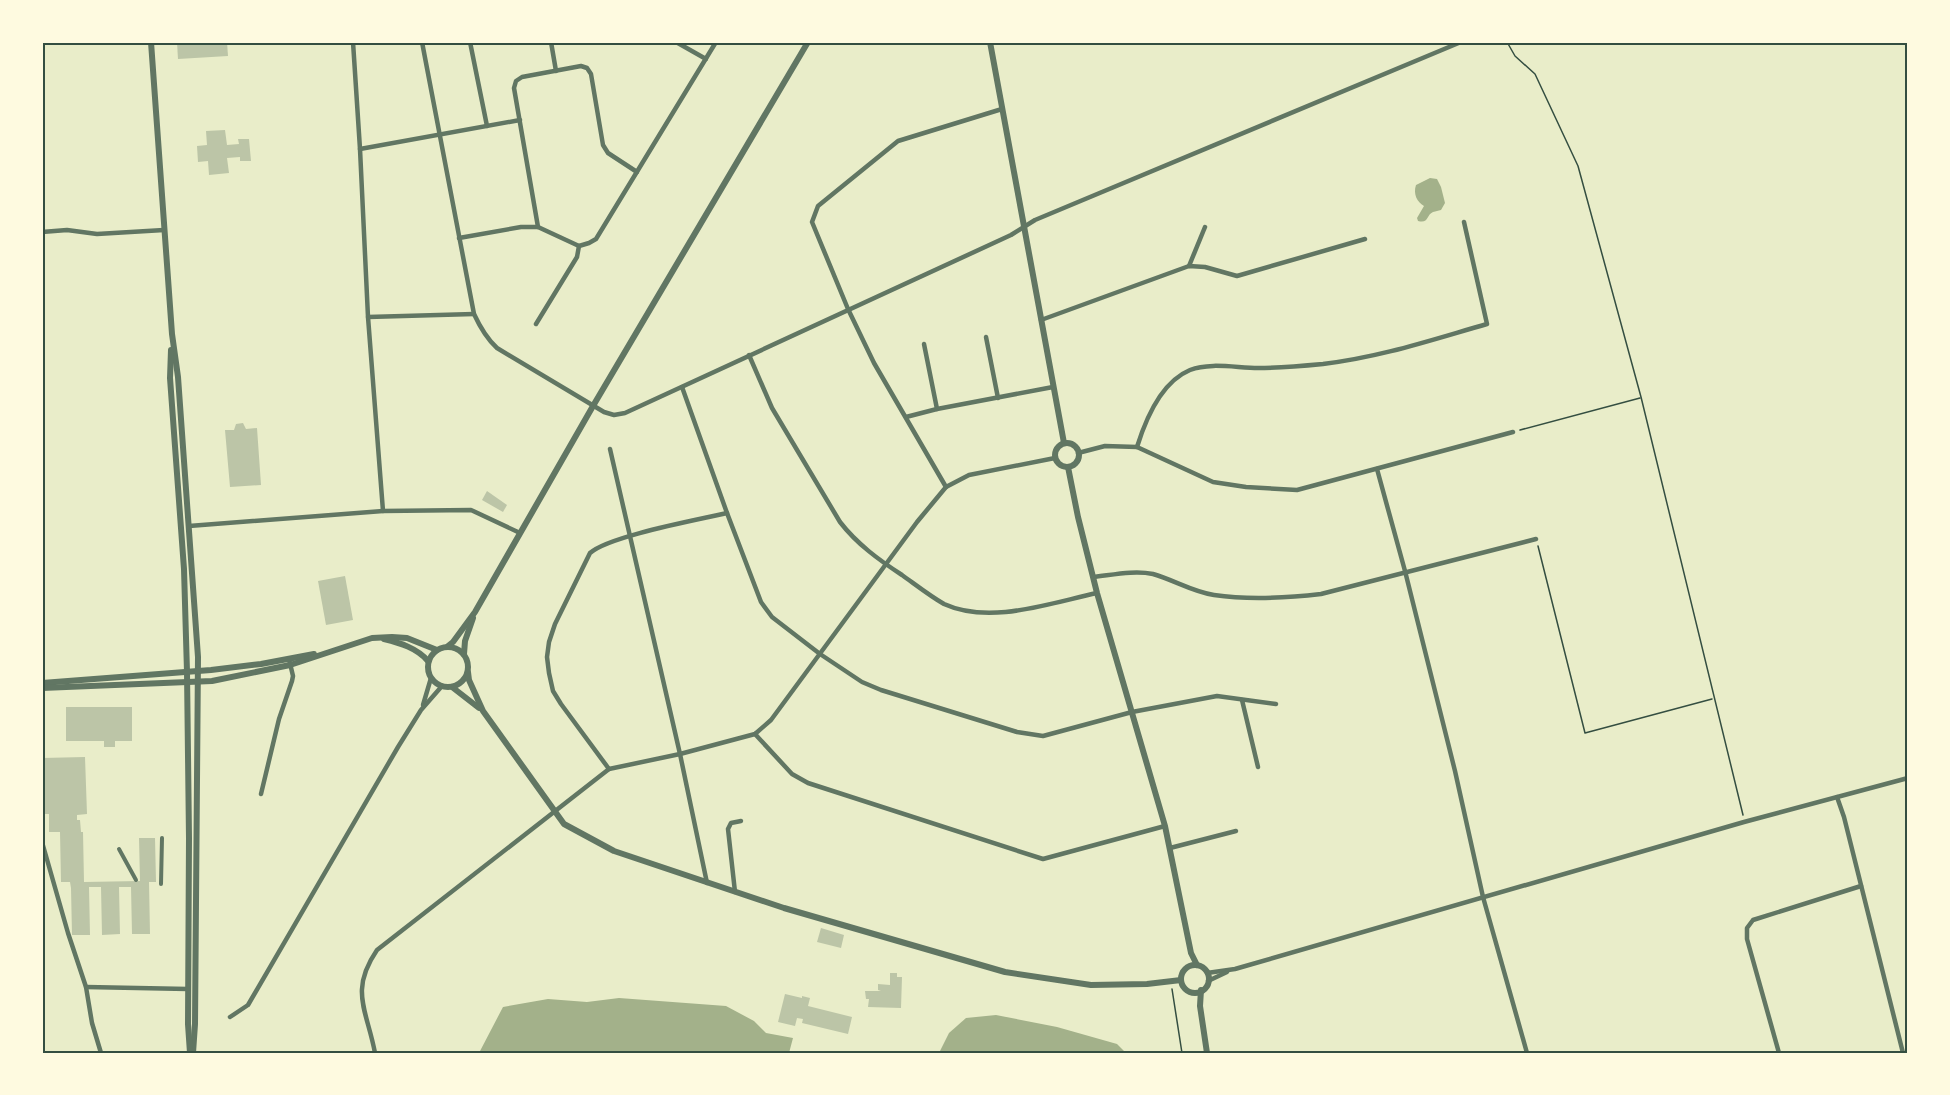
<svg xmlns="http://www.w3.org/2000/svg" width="1950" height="1095" viewBox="0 0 1950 1095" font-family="'Titillium Web',sans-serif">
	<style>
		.water { fill: #a3b18a }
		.building { fill: #bcc5a7 }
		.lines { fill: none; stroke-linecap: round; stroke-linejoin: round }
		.path { stroke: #344e41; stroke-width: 1.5 }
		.pedestrian { stroke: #617663; stroke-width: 4 }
		.minor { stroke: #617663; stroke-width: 4.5 }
		.tertiary { stroke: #617663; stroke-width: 6 }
		.neatline { fill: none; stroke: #344e41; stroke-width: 2 }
	</style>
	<rect width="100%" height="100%" fill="#e9edc9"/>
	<g class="water">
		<path d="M1430 178 1437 179 1441 187 1445 203 1441 210C1438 211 1436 211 1433 212 1426 215 1429 224 1418 221L1417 218 1424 206C1417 202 1413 194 1416 185Z"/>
		<polygon points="619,998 726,1006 754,1021 766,1033 793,1038 789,1053 479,1053 503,1007 548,999 587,1002"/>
		<polygon points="996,1015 1057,1027 1117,1044 1126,1053 939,1053 949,1033 966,1018"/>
	</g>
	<g class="building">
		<polygon points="177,42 227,42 228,56 178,59"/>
		<polygon points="225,130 227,145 239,144 238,139 249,139 251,161 240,161 240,157 227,158 229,173 209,175 208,161 198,162 197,146 207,145 206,131"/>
		<polygon points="243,423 246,429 257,428 261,485 230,487 225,430 234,430 236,424"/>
		<polygon points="487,491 507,505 503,512 482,500"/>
		<polygon points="345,576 353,620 326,625 318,581"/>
		<polygon points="66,707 132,707 132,741 115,741 115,747 104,747 104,741 66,741"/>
		<polygon points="85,757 87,814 77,815 77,820 80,820 81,832 83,832 84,882 140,881 139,838 155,838 156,882 149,882 150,934 132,934 131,887 119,887 120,934 102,935 101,887 89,887 90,935 72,935 71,888 70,882 61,882 60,832 49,832 49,814 45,814 42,798 42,758"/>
		<polygon points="821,928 844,935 841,948 817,942"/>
		<polygon points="890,973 897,973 897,977 902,977 901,1008 868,1007 869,999 866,999 865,991 881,991 878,990 878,984 890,985"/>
		<polygon points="785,994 802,998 802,996 810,998 808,1006 852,1017 848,1034 802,1023 803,1019 797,1018 795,1026 778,1022"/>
	</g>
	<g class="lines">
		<g class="path">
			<polyline points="1507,42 1515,56 1535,74 1578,166 1641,397 1743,815"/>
			<polyline points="1520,430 1640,398"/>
			<polyline points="1538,546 1585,733 1712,699"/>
			<polyline points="1172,989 1182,1053"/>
		</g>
		<g class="pedestrian">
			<polyline points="119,849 136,880"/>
			<polyline points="161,884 162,838"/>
		</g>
		<g class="minor">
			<polyline points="353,42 360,149 368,317 383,511"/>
			<path d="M422 42 474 314C480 327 486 338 497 348L604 412 614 415 625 413 1011 235 1035 220 1461 42"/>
			<polyline points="470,42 487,126"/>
			<polyline points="551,42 556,71"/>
			<polyline points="676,42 706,59"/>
			<polyline points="360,149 520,120"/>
			<polyline points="538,227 514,88 516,81 522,77 581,66 587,68 591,74 603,145 608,153 637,172"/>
			<polyline points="42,232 67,230 97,234 164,230"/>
			<polyline points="459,238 521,227 538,227 579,246"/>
			<polyline points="1189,266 1205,227"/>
			<polyline points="368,317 474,314"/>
			<polyline points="1041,320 1189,266 1205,267 1237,276 1365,239"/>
			<polyline points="536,324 577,257 579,246 589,243 596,239 716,42"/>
			<polyline points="986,337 998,398"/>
			<polyline points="924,344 937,409"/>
			<path d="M749 355 772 408 840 522C857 544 879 560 902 575 916 585 930 596 944 604 990 625 1050 603 1097 593"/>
			<polyline points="682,387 727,513 761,602 772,617 820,654 862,682 881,690 1017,732 1043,736 1132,712 1217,696 1276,704"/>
			<polyline points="906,417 937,409 1053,387"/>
			<path d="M1137 447C1146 418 1161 382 1190 370 1210 362 1237 368 1258 368 1279 368 1302 366 1323 364 1381 357 1431 340 1487 324L1464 222"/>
			<polyline points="610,449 680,754 707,883"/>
			<polyline points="1078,453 1105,446 1137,447 1213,482 1246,487 1297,490 1513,432"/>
			<polyline points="1377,469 1405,571 1455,771 1483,897 1527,1053"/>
			<polyline points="946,487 874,363 848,309 812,222 818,206 898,141 1002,109"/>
			<polyline points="189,526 383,511 471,510 520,533"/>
			<path d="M1093 577C1112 575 1134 570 1153 574 1174 580 1193 592 1214 595 1249 600 1286 598 1321 594L1536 539"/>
			<polyline points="1242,700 1258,767"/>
			<polyline points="423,705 431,678"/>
			<polyline points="755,734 792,774 808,783 1043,859 1165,826"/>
			<path d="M609 769 561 704 553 691 549 673 547 657 549 642 555 624 590 553C609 536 697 520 727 513"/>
			<polyline points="261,794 279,719 292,681 293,676 289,659"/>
			<polyline points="1837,797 1844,817 1903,1053"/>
			<polyline points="42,842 68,933 86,987 92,1023 101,1053"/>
			<polyline points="1170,848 1236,831"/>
			<polyline points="735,892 728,829 731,823 741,821"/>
			<polyline points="1207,973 1235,969 1744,822 1908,778"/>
			<polyline points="1208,981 1227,972"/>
			<polyline points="86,987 188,989"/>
			<polyline points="230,1017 248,1005 398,747 421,710 442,686"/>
			<path d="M375 1053C367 1010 349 991 377 950L609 769 680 754 755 734 771 720 917 522 946 487 969 475 1055 458"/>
			<polyline points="1779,1053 1747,939 1747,928 1753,920 1861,886"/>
		</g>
		<g class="tertiary">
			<polyline points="151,42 172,334 178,377 198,657 195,1024 193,1053"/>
			<polyline points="990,42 1064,443"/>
			<polyline points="171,350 170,378 184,569 187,672 189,838 188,1024 190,1053"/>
			<circle cx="1067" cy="455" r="12"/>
			<polyline points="1068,467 1078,517 1097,593 1165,826 1191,953 1197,965"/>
			<path d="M384 639C400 643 417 648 428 661"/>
			<polyline points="448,646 453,642 475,612 593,406 808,42"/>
			<circle cx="448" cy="667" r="20"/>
			<polyline points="464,654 465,641 473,618"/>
			<polyline points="468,672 469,680 483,711 564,824 614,851 784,908 1005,972 1091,985 1147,984 1181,980"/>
			<polyline points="42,683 211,670 261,664 314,654"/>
			<polyline points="452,687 479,708"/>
			<polyline points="42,688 212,681 290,665 372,638 392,637 407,638 437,650"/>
			<circle cx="1195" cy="979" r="14"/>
			<polyline points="1201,990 1200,1006 1207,1053"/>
		</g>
	</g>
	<rect width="1950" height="1095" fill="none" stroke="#fefae0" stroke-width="87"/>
	<rect x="44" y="44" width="1862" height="1008" class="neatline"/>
</svg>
